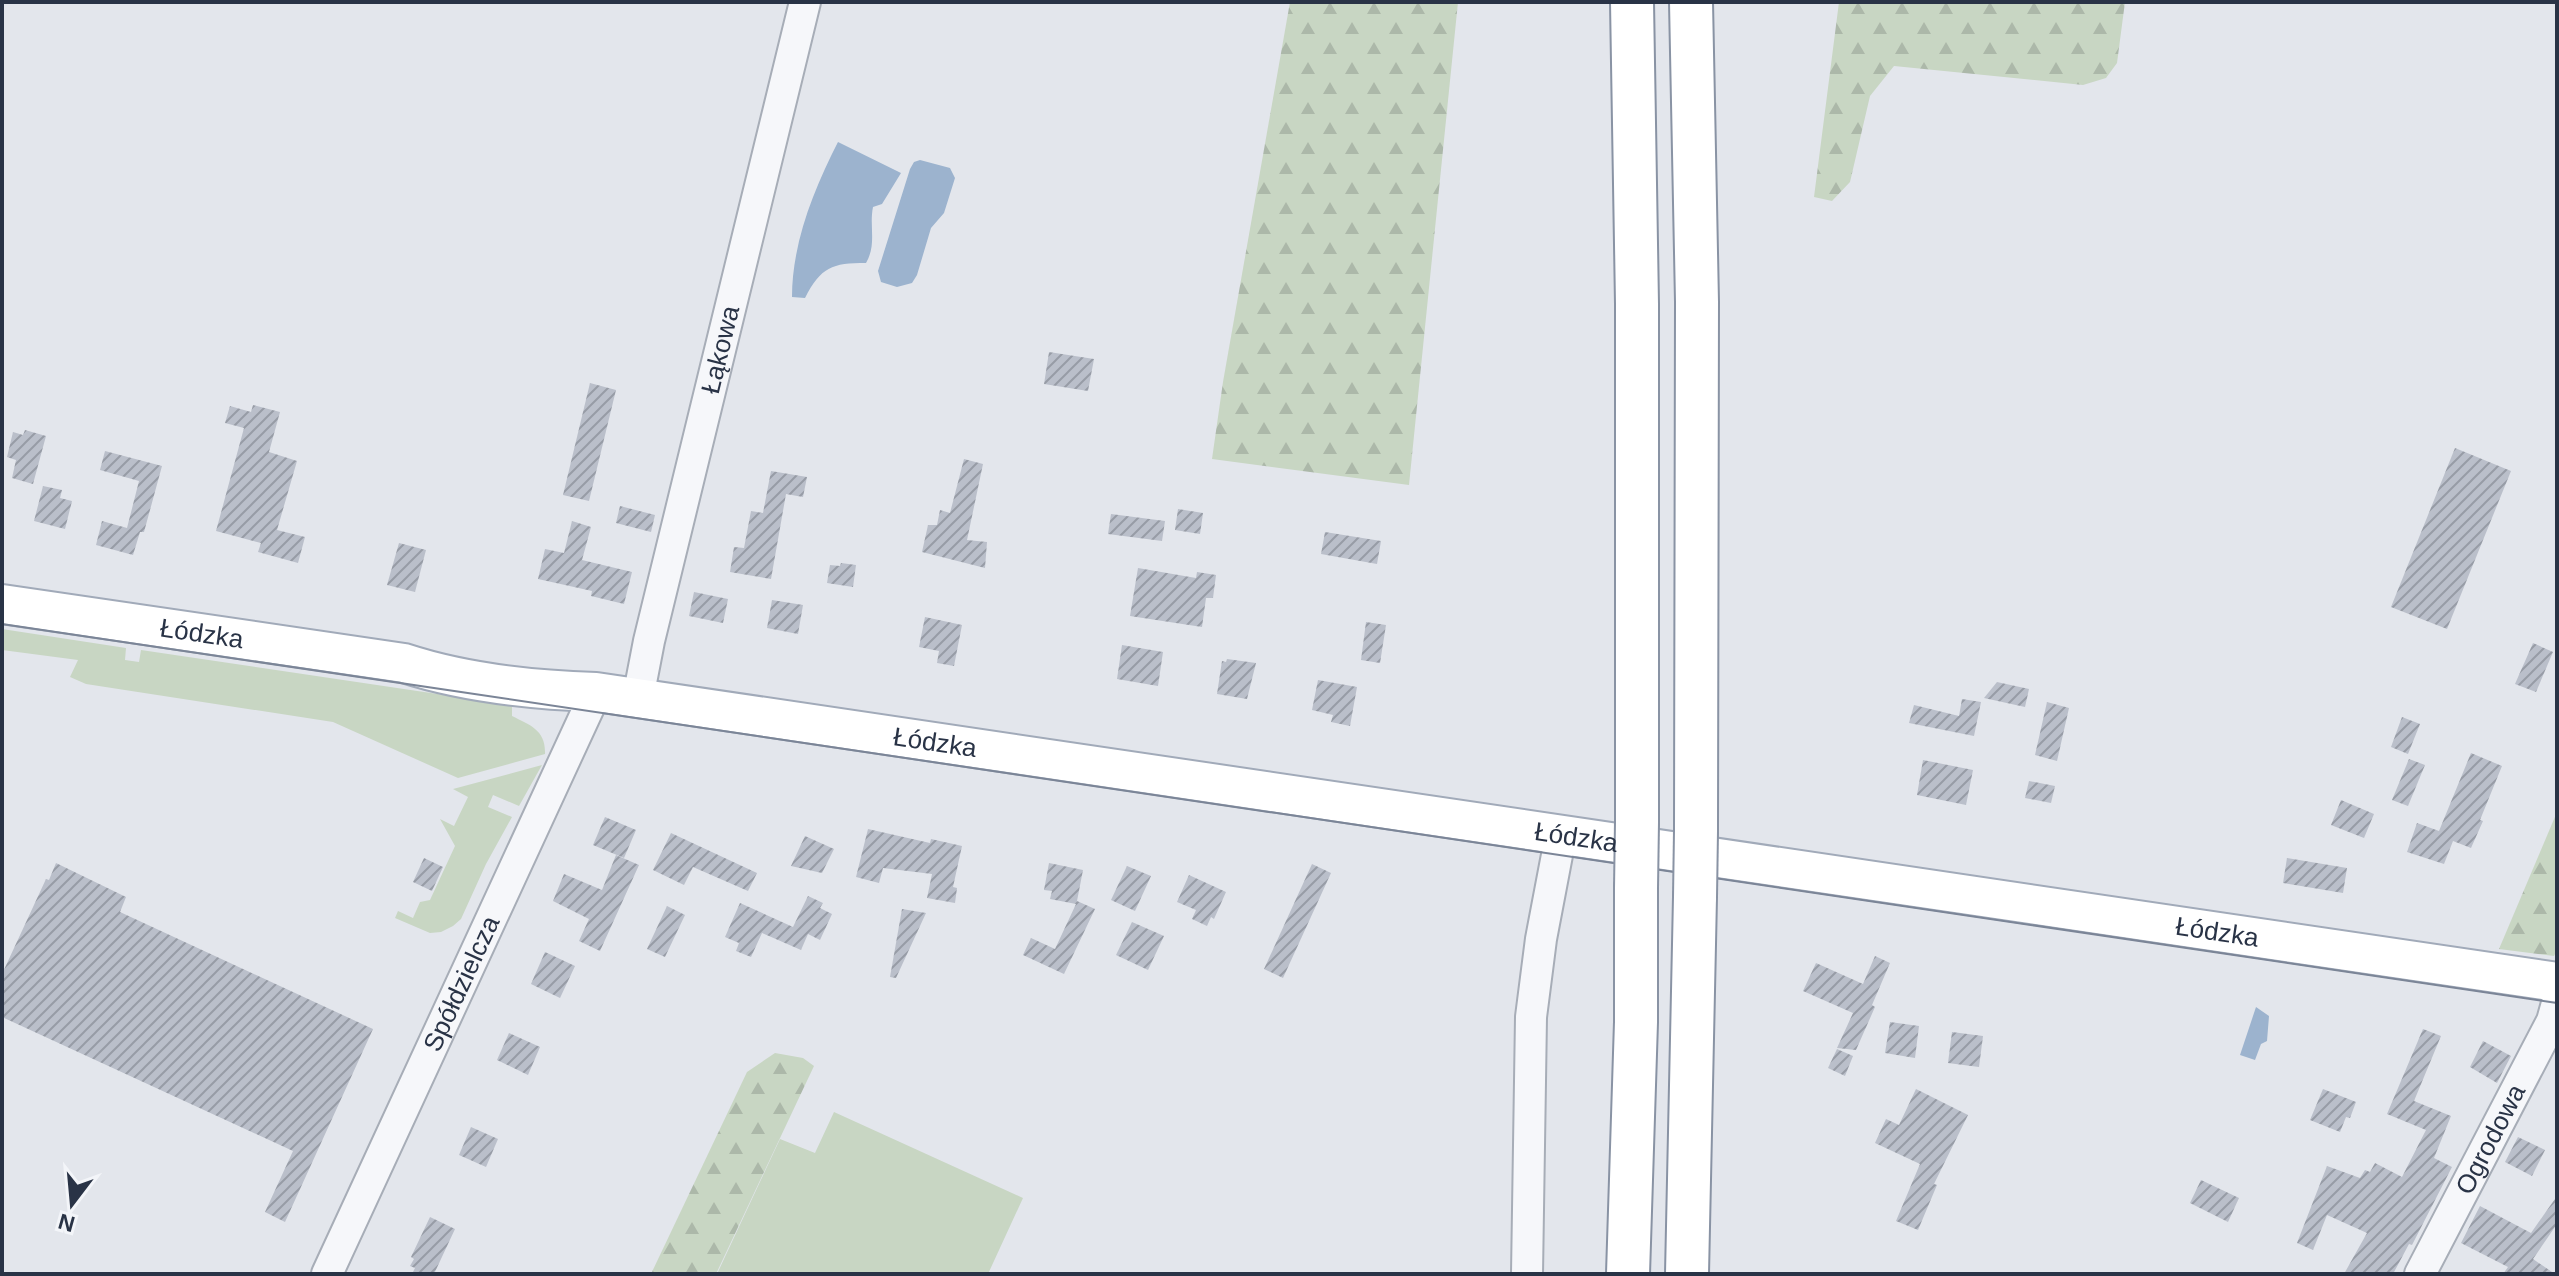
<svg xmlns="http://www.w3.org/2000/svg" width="2559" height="1276" viewBox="0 0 2559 1276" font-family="Arial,sans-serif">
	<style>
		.grass { fill: #c8d6c3 }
		.forest { fill: url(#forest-firs) }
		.water { fill: #9cb3ce }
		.building { fill: url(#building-hatch) }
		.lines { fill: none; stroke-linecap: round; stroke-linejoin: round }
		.minor-casing { stroke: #a7adb7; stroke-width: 34 }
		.major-casing { stroke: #a1aab9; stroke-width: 42 }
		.highway-casing { stroke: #8993a4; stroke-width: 46 }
		.minor { stroke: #f6f7fa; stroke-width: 30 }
		.major { stroke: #fff; stroke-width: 38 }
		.highway { stroke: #fff; stroke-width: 42 }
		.tram { stroke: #7b8597; stroke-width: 2 }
		.highway-bridge-casing { stroke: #8993a4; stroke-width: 46; stroke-linecap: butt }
		.highway-bridge { stroke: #fff; stroke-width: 42 }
		.labels { text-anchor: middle; stroke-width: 8; stroke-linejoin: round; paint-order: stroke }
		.street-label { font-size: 26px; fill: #293346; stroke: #f3f5f9 }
	</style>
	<defs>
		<pattern id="forest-firs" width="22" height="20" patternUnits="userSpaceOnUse" patternTransform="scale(2)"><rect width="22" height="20" fill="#c8d6c3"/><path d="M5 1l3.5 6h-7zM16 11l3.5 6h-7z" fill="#acb8a9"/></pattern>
		<pattern id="building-hatch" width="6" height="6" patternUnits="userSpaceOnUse" patternTransform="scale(2)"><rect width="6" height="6" fill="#babfca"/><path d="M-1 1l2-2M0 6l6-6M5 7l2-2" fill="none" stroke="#979ca6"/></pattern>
	</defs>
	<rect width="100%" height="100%" fill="#e3e6ec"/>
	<g class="grass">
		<path d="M2 629 126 648 125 660 139 662 141 650 512 705V716C530 725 546 730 545 754L458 778 333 722 86 684 70 677 78 660 2 650Z"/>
		<polygon points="542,765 519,806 493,795 488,807 512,817 486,864 461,919 453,926 441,932 430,933 395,918 398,911 413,918 420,902 430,900 455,846 440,819 454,826 468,797 453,789"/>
		<polygon points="834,1112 1023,1198 988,1274 717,1274 780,1139 815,1153"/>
	</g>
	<g class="forest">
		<polygon points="1290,2 1458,2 1409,485 1212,459 1223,382"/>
		<polygon points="1839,2 2125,2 2117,63 2106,78 2083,85 1894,66 1870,96 1850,182 1832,201 1814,197"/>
		<polygon points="2557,812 2557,950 2554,956 2499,949"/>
		<polygon points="775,1053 803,1058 814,1066 716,1274 651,1274 747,1072"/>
	</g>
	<g class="water">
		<path d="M838 142 901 173 882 204 873 207C869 227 877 244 866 263 832 263 821 267 805 298L792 297C792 243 814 189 838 142Z"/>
		<polygon points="920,160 950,168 955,178 944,213 931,228 917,275 912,283 897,287 881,282 878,271 910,169 914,162"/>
		<polygon points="2256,1007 2269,1016 2267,1041 2261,1044 2255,1060 2240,1055"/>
	</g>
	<g class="building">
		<polygon points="1049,352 1094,359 1088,391 1044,384"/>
		<polygon points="590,383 616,390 589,501 563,495"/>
		<polygon points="253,405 280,412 269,452 297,461 277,530 305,537 298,563 258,552 261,543 216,531 244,428 225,423 230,406 251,412"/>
		<polygon points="25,430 46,436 33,484 12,478 16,460 7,457 13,432 23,435"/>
		<polygon points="2455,448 2511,471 2447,629 2391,607"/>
		<polygon points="105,451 162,466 144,532 140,532 133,555 96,545 102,521 127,528 139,481 100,470"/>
		<polygon points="964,459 983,464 967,540 987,542 985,568 922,552 928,525 937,525 940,510 950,513"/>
		<polygon points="771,471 807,477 803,497 786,494 771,579 730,572 734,547 744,548 751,511 763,513"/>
		<polygon points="43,486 62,490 60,498 72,501 65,529 34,521"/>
		<polygon points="620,506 655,515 651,532 616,523"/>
		<polygon points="1178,509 1203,513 1200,534 1175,530"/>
		<polygon points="1111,514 1165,521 1162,541 1108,534"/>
		<polygon points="572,521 591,527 582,560 632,572 624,604 591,596 592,591 538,579 545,549 564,553"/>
		<polygon points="1325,532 1381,541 1377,564 1321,554"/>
		<polygon points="399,543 426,550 415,592 387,585"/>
		<polygon points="841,563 856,565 853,587 827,583 830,565 840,566"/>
		<polygon points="1138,568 1196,578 1197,572 1216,575 1213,598 1206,598 1202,627 1130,616"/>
		<polygon points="694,592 728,599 723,623 689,616"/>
		<polygon points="772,600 803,605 798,634 767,628"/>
		<polygon points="925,617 962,625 954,666 937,663 939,651 919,647"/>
		<polygon points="1366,622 1386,625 1380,663 1361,660"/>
		<polygon points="2533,643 2553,652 2536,692 2515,684"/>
		<polygon points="1122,645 1163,652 1158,686 1117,679"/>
		<polygon points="1227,659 1256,663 1247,699 1217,694 1222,661 1226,662"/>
		<polygon points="1318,680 1357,687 1350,726 1331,722 1333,715 1312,710"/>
		<polygon points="1997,682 2029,689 2025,707 1984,698"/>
		<polygon points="1962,699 1981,702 1974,736 1909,723 1914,705 1959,716"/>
		<polygon points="2047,702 2069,708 2057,761 2035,755"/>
		<polygon points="2402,717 2420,724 2408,754 2391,747"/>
		<polygon points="2471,753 2502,766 2480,820 2483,821 2471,848 2453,841 2444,864 2407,852 2417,823 2439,831"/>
		<polygon points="2409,759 2425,765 2408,806 2392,800"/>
		<polygon points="1923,760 1973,770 1966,805 1917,795"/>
		<polygon points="2029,781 2055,786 2051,803 2025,798"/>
		<polygon points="2341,800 2374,814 2364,838 2331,825"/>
		<polygon points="605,817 636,830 624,858 593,845"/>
		<polygon points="868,829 930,843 931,839 962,846 953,887 957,888 955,903 927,898 932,874 883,868 879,883 856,877"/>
		<polygon points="671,833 757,873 748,891 693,867 684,885 653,870"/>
		<polygon points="805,836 834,849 822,873 791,866"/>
		<polygon points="616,855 639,865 600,951 579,941 589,919 553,901 564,874 602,890"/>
		<polygon points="424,858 443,867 432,891 413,882"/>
		<polygon points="2287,858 2347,868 2343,893 2283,883"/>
		<polygon points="56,863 126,897 120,912 373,1029 285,1222 265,1212 293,1151 2,1017 2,974 46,879 49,880"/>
		<polygon points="1049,863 1083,870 1077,901 1095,909 1064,974 1023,955 1031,938 1055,949 1076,904 1050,899 1052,891 1044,890"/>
		<polygon points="1312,864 1331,873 1283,978 1264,969"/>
		<polygon points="1127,866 1151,876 1135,911 1111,900"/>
		<polygon points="1189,875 1226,892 1214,919 1211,917 1207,926 1192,919 1196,910 1177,902"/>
		<polygon points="808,896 823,903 820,908 832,914 820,940 808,934 801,950 762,933 751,957 736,951 739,943 725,937 740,903 793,927"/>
		<polygon points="667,906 685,915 665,957 647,949"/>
		<polygon points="902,909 926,913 896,978 890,977"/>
		<polygon points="1132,922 1164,936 1148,970 1116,955"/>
		<polygon points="545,952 575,966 560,998 531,984"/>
		<polygon points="1875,956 1890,963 1872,1005 1875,1007 1856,1050 1837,1048 1853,1013 1803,991 1816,963 1863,984"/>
		<polygon points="1890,1022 1919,1026 1915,1058 1885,1053"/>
		<polygon points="2423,1029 2441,1036 2414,1101 2451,1116 2434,1158 2452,1167 2412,1245 2409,1244 2393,1274 2344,1274 2367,1233 2327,1215 2313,1250 2297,1243 2327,1166 2360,1178 2365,1170 2370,1172 2375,1163 2402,1177 2426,1130 2387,1114"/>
		<polygon points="1952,1032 1983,1036 1979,1067 1948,1063"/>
		<polygon points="509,1033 540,1047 528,1075 497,1060"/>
		<polygon points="2483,1041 2511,1056 2497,1083 2470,1067"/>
		<polygon points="1837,1049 1853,1056 1845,1076 1828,1068"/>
		<polygon points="1916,1089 1968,1115 1934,1184 1937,1185 1918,1230 1896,1221 1920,1164 1875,1143 1886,1119 1899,1125"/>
		<polygon points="2323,1089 2356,1102 2350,1118 2346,1117 2340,1132 2310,1120"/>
		<polygon points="471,1127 498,1139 486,1167 459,1155"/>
		<polygon points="2518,1137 2545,1150 2532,1176 2505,1162"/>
		<polygon points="2201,1180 2239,1198 2228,1222 2190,1203"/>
		<polygon points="2557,1196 2557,1224 2533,1259 2555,1274 2503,1274 2508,1267 2461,1243 2480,1206 2531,1233"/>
		<polygon points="430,1217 455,1229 434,1274 412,1274 415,1268 410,1266 414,1259 411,1257"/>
	</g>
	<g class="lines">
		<defs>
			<g id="minor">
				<path id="s1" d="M638 698 649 641 805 2"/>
				<path id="s2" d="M327 1274 596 692"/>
				<polyline points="1527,1274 1531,1017 1541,939 1561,834"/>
				<path id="s3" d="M2420 1274 2552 1021 2557 1003"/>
			</g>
			<g id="major">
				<path id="s4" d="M2 604 404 663C465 683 531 690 596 692L2557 982"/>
			</g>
			<g id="highway">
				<polyline points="1632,2 1637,304 1637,822"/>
				<polyline points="1691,2 1697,302 1696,831"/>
				<polyline points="1628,1274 1636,1022 1636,888"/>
				<polyline points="1687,1274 1695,897"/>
			</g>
		</defs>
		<use href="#minor" class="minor-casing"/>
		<use href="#major" class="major-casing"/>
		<use href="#highway" class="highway-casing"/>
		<use href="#minor" class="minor"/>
		<use href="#major" class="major"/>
		<use href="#highway" class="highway"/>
		<polyline class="tram" points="2,624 2557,1003"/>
		<defs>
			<g id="highway-bridge">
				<polyline points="1636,888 1637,822"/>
				<polyline points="1695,897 1696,831"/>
			</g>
		</defs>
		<use href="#highway-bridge" class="highway-bridge-casing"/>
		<use href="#highway-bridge" class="highway-bridge"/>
	</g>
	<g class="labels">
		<g class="street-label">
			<text dy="9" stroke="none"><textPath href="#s1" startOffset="358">Łąkowa</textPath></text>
			<text dy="9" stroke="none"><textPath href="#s4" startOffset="202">Łódzka</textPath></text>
			<text dy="9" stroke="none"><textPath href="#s4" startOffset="944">Łódzka</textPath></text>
			<text dy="9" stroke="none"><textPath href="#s4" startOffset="1592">Łódzka</textPath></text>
			<text dy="9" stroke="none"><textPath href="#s4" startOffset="2240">Łódzka</textPath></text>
			<text dy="9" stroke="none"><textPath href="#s2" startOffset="320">Spółdzielcza</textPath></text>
			<text dy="9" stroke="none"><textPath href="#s3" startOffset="152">Ogrodowa</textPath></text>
		</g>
	</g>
	<rect width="2559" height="1276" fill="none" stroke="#293346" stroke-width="8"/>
	<g transform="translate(72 1204) rotate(196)" stroke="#f3f5f9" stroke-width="6" paint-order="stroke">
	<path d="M0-6L14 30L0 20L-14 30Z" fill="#293346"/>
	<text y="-12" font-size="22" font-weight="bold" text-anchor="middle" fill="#293346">N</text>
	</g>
</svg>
